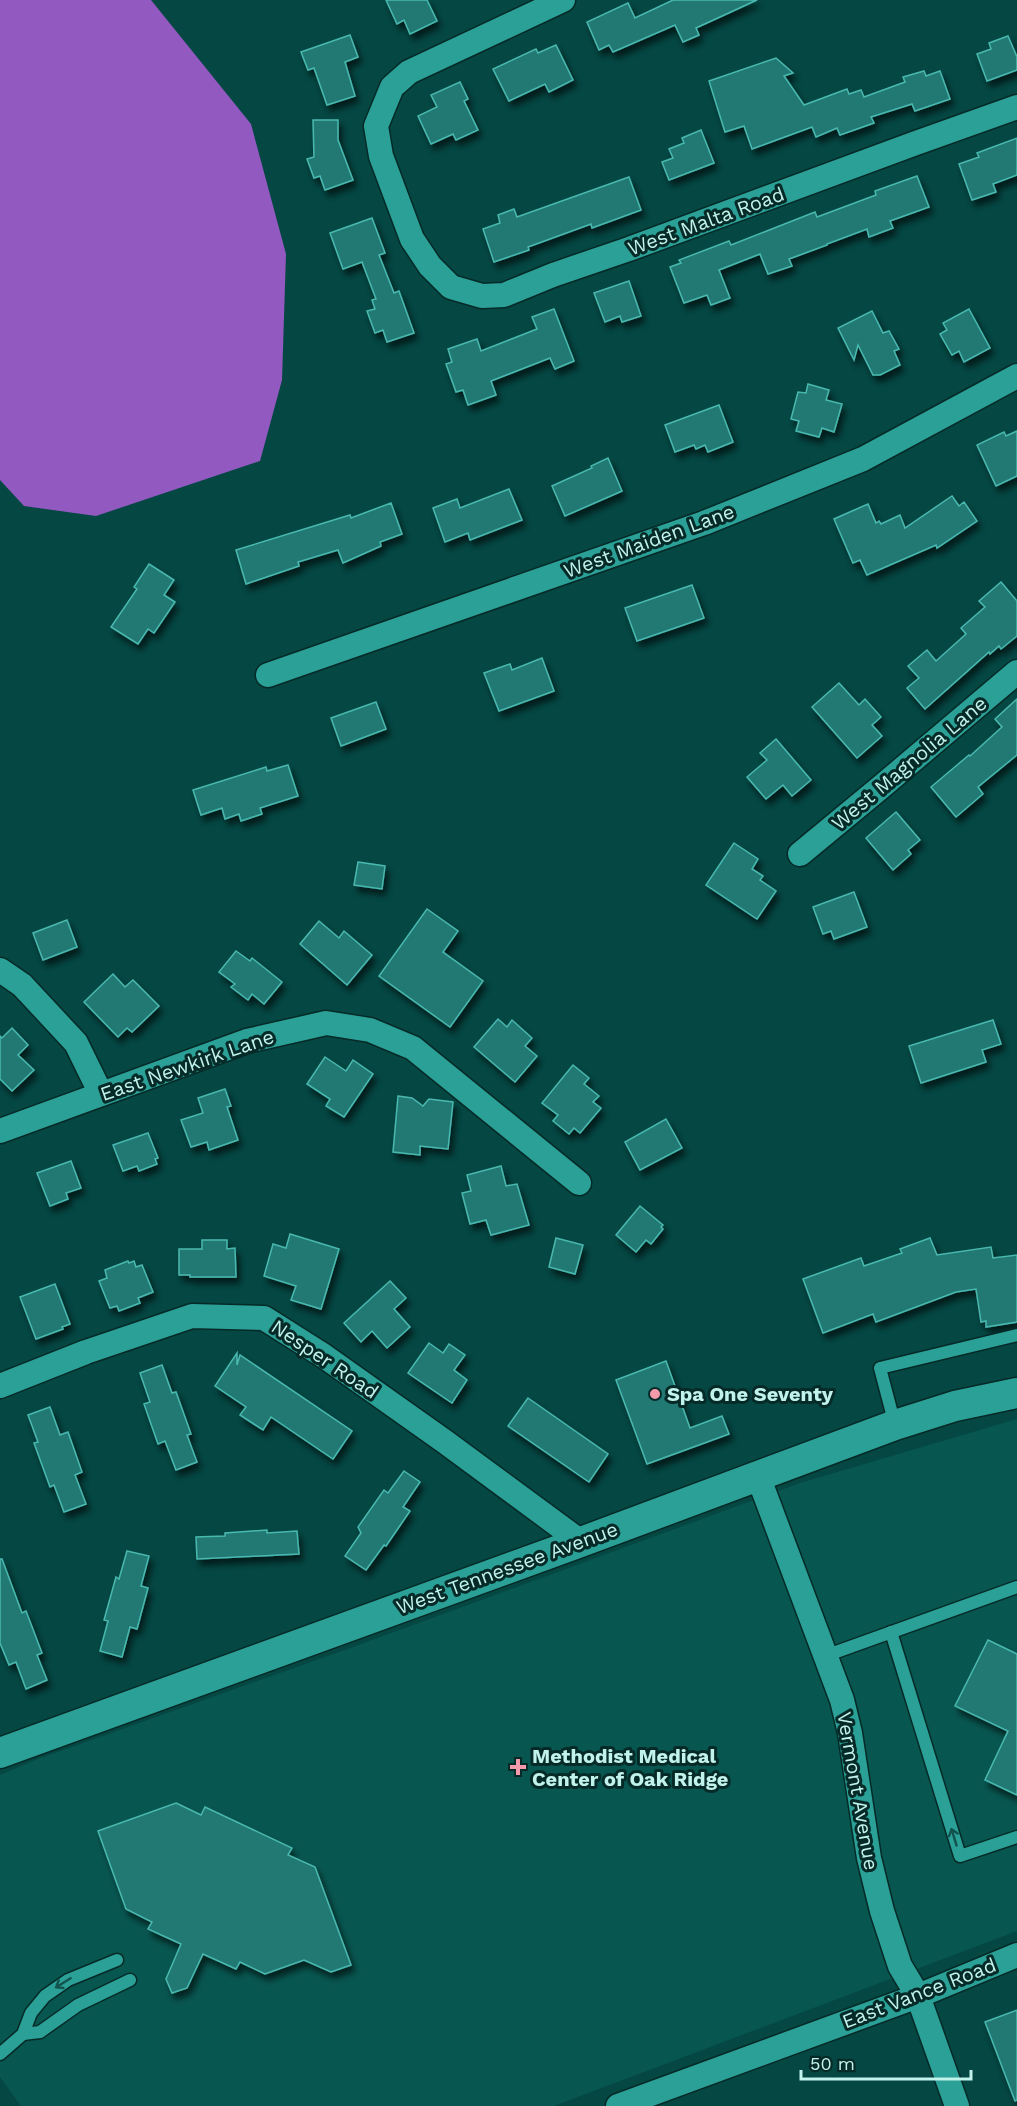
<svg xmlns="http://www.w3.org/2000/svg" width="1017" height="2106" viewBox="0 0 1017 2106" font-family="'Work Sans',sans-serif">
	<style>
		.built { fill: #085650 }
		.forest { fill: #9259c0 }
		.building { fill: #207872; stroke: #4ab9b0; stroke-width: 1.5; filter: url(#shadow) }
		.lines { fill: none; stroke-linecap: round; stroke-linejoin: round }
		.service-casing { stroke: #062a27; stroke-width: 15 }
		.minor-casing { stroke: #062a27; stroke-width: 27 }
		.tertiary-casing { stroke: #062a27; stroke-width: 33 }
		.service { stroke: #2aa097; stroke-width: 12 }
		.minor { stroke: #2aa097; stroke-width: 24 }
		.tertiary { stroke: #2aa097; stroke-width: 30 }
		.oneway { stroke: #13534e }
		.poi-dot { fill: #f39aab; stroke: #062a27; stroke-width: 2 }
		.labels { text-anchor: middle; stroke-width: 6; stroke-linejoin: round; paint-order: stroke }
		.street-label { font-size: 20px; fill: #c1f2ec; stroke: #062a27 }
		.poi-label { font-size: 20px; font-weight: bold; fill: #c1f2ec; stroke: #062a27; text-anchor: start }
	</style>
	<defs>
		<filter id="shadow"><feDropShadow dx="3.5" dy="6" stdDeviation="3" flood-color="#0009"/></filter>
	</defs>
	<rect width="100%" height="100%" fill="#044743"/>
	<polygon class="built" points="1017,1419 1017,1931 554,2106 21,2106 0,2077 0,1775 38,1759 353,1647 800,1483"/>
	<polygon class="forest" points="0,0 151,0 251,124 286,254 282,380 260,461 96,516 24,506 0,480"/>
	<g class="building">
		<polygon points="386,0 427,0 437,21 410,34 404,20 397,24"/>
		<polygon points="673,0 757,0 696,28 699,35 683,42 675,25 613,52 609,45 599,50 587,22 628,3 635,18"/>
		<polygon points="350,35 358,57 345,62 355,96 327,105 314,68 308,70 301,52"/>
		<polygon points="1008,36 1017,57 1017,70 987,81 977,54 991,49 989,43"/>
		<polygon points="556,45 573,80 549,92 545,84 509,101 493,69 536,49 538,53"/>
		<polygon points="776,58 793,73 784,76 804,105 847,89 849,94 861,90 864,97 905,82 903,77 924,71 926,76 940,71 950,99 915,111 912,104 871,117 874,123 840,135 837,128 816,137 812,127 752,149 744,126 725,132 709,81"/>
		<polygon points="460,82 468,99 464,101 478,130 456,140 453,134 431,144 418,116 437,107 431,95"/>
		<polygon points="313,120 338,120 338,140 353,180 325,190 320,176 314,178 307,159 314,157"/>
		<polygon points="701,130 714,163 669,180 662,162 673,158 669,149 684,143 682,138"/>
		<polygon points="1017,138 1017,175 993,184 996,192 972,200 959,164 979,157 977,153"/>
		<polygon points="917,176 929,207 890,221 893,228 869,237 867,229 827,244 827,245 789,259 792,266 768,274 760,254 719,270 730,298 711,305 707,295 684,303 670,267 681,263 679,260 729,241 731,245 815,212 817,217 876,195 875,191"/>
		<polygon points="629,177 641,210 592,228 591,224 528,247 529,250 494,262 483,229 500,223 498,215 514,209 517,217"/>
		<polygon points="372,218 385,253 379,255 394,293 399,291 414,333 387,342 383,330 375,333 367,311 375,309 372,300 376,299 362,262 343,269 330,233"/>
		<polygon points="629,281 641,316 622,322 620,316 605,322 594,293"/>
		<polygon points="554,309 574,361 555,369 550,358 491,381 496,395 468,405 463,390 456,392 446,364 452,362 448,349 477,339 481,351 537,329 532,317"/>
		<polygon points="969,309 990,348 964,362 959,351 952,355 940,334 947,330 943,323"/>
		<polygon points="872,311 883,333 889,331 899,349 894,351 900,365 880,375 873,375 858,345 854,360 838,328"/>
		<polygon points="808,384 829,390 826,400 842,404 834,432 822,428 819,437 796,431 799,421 791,419 798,392 806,393"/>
		<polygon points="719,405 733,442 708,452 705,445 696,449 694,445 675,452 665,425"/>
		<polygon points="1017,431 1017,476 996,486 977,445 1004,432 1006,436"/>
		<polygon points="608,458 622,491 565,516 552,486 592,468 591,466"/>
		<polygon points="509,489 522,520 470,540 468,533 445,542 433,508 457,499 460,508"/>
		<polygon points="952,496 959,506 964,502 977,521 937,548 936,545 867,575 860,560 853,563 834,519 868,504 876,523 879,521 881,524 900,515 905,528"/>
		<polygon points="391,503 402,534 380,542 381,546 343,563 338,550 298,562 299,566 246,584 236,550 350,515 351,518"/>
		<polygon points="149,564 174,580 164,595 175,602 154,633 148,629 138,644 111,627 137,589 134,587"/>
		<polygon points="1001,582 1017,601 1017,636 1001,649 999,646 990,654 989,652 925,709 907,688 919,678 908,666 927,650 936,661 966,634 961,628 985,607 979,601"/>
		<polygon points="692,585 704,618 637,641 625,608"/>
		<polygon points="542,658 554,691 499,711 484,673 510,664 512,670"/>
		<polygon points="839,683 859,705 865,699 881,717 872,725 882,736 857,758 812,707"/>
		<polygon points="1017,699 1017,755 978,787 983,794 956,817 931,787 969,755 970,756 1002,727 995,719"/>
		<polygon points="376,702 386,729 341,746 331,718"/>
		<polygon points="776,739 811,780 792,796 783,785 766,799 747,777 767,760 760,753"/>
		<polygon points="288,765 298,796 260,808 262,814 241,821 239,814 225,819 222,808 201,815 193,790 266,767 267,771"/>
		<polygon points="896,812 920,840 908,850 911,854 893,870 866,838"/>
		<polygon points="734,843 758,859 752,869 763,876 760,880 776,891 757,919 706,885"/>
		<polygon points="358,862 385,866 382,889 354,885"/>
		<polygon points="854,892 867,927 834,939 831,931 823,934 813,907"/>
		<polygon points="427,909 458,931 443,952 483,981 450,1027 379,976"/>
		<polygon points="67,920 77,947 43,960 33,933"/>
		<polygon points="319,921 339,938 344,931 372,955 347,985 300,944"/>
		<polygon points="236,951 250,961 252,958 282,982 264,1004 252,994 248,1000 231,987 235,984 219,972"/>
		<polygon points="113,974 125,987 133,980 159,1006 132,1032 127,1028 118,1037 84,1002"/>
		<polygon points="498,1019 507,1027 512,1020 532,1038 525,1046 537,1056 515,1082 474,1047"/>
		<polygon points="993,1020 1001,1044 982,1050 986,1062 921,1083 909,1046"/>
		<polygon points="12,1028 28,1045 18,1055 34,1070 12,1091 0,1079 0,1036 2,1038"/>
		<polygon points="325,1057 346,1071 353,1060 373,1074 344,1117 326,1106 330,1099 307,1084"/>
		<polygon points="573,1065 589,1078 584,1084 599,1096 593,1102 601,1108 580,1133 574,1128 569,1134 553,1121 558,1115 542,1103"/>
		<polygon points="225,1089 231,1106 227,1107 238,1140 209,1150 207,1142 191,1147 181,1120 203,1113 198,1098"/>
		<polygon points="398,1096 412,1098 423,1106 429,1099 453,1102 448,1149 420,1146 420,1155 393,1152"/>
		<polygon points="666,1119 682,1148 640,1170 625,1142"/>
		<polygon points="148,1133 158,1158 155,1159 157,1164 139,1171 137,1166 123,1171 113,1145"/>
		<polygon points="71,1161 81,1188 66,1193 68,1199 50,1206 37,1173"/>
		<polygon points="501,1166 506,1186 517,1184 529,1225 491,1235 486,1220 470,1224 462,1193 471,1191 467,1175"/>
		<polygon points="640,1206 663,1225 661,1227 663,1229 651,1244 646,1240 636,1252 616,1235"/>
		<polygon points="290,1234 339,1249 321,1309 291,1300 296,1286 264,1276 273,1244 286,1248"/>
		<polygon points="556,1238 583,1245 575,1274 549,1267"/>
		<polygon points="930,1238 937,1255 991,1247 993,1258 1017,1255 1017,1322 986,1327 986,1321 981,1322 976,1289 956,1292 876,1322 873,1314 823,1333 803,1279 861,1258 864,1266 902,1253 900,1249"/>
		<polygon points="202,1240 227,1240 227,1249 235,1248 236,1277 190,1277 190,1275 179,1275 179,1249 202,1249"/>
		<polygon points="128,1261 129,1263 134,1261 136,1267 142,1265 153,1292 138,1298 140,1303 119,1311 117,1306 110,1308 99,1281 107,1278 105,1270"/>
		<polygon points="390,1281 406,1298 394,1309 410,1327 387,1348 372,1331 361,1342 344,1323"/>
		<polygon points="55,1284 70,1324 62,1327 63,1329 36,1339 20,1297"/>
		<polygon points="429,1343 443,1353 449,1344 465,1355 454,1370 467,1380 452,1403 408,1373"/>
		<polygon points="237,1353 237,1365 240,1355 352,1431 333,1459 271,1417 263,1430 240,1415 246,1407 215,1386"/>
		<polygon points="666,1361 690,1428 722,1416 729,1434 647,1464 616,1380"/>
		<polygon points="162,1365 172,1393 176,1392 191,1434 187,1435 197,1462 176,1470 165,1441 158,1444 144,1404 150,1402 140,1373"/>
		<polygon points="528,1398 608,1454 589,1482 508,1426"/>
		<polygon points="50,1407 60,1435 68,1432 82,1472 75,1475 86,1504 64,1512 54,1485 50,1487 34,1443 38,1442 28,1415"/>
		<polygon points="404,1471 420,1482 403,1507 410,1511 386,1546 384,1545 366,1570 345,1556 361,1533 358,1527 384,1490 388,1493"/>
		<polygon points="267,1530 267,1533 297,1531 299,1554 197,1559 196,1537 225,1536 225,1533"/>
		<polygon points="127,1551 149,1556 141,1586 148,1588 137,1629 130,1627 122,1657 100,1651 108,1621 104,1620 116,1577 119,1579"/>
		<polygon points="0,1559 2,1559 22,1613 26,1611 42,1653 37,1655 47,1680 26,1689 16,1662 9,1665 0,1643"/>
		<polygon points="988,1640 1017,1654 1017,1795 985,1780 1008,1731 955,1706"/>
		<polygon points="176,1803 201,1815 205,1807 292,1848 288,1855 315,1867 351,1965 331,1972 304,1960 265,1974 240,1962 236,1969 203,1954 187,1988 172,1993 166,1979 181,1944 148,1929 152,1922 126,1909 98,1831"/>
		<polygon points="1017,2010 1017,2100 1015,2101 985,2022"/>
	</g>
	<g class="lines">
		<defs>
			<g id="service">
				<polyline points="895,1425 880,1368 1017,1335"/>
				<polyline points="891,1632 960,1856 1017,1837"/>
				<polyline points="825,1656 1017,1587"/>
				<polyline points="23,2034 40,2032 78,2005 130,1980"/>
				<polyline points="0,2054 23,2034 31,2013 45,1996 68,1980 117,1960"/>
			</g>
			<g id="minor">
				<polyline points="563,0 409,72 392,87 376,126 381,156 412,239 430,266 451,287 482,296 504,295 553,275 629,249 916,143 1017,107"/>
				<polyline points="268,675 704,523 863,459 1017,376"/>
				<polyline points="800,854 881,787 1017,672"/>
				<polyline points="0,970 22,985 76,1043 101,1094"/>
				<polyline points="0,1131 247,1041 326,1023 370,1030 413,1048 579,1183"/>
				<polyline points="0,1386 86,1352 192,1316 264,1318 324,1356 444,1441 581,1542"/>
				<polyline points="758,1476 842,1700 850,1733 869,1858 882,1911 900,1966 918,1996 957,2106"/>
				<polyline points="618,2106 918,1996 1017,1955"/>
			</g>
			<polyline id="tertiary" points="0,1753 581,1542 895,1425 955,1406 1017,1393"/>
		</defs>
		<use href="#service" class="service-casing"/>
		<use href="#minor" class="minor-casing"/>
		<use href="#tertiary" class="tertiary-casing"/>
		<use href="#service" class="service"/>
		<use href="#minor" class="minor"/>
		<use href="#tertiary" class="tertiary"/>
	</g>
	<defs><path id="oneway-shaft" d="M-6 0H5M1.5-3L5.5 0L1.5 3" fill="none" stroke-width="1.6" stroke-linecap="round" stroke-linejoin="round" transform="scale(1.5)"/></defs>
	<g class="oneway">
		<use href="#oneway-shaft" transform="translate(954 1837) rotate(-107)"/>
		<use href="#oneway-shaft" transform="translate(63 1983) rotate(148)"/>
	</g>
	<g class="poi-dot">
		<circle cx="655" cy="1394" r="6"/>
		<path d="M515 1758h6v6h6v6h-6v6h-6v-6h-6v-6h6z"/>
	</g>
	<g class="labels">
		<g class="street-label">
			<text transform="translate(706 221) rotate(-20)" y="7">West Malta Road</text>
			<text transform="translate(649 541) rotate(-20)" y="7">West Maiden Lane</text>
			<text transform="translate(909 763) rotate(-40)" y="7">West Magnolia Lane</text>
			<text transform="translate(187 1065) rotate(-19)" y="7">East Newkirk Lane</text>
			<text transform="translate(325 1359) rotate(34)" y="7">Nesper Road</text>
			<text transform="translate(507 1568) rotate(-20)" y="7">West Tennessee Avenue</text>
			<text transform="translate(858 1791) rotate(80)" y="7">Vermont Avenue</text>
			<text transform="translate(919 1993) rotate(-21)" y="7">East Vance Road</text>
		</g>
		<g class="poi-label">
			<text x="667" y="1401">Spa One Seventy</text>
			<text x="532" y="1763">Methodist Medical<tspan x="532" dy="23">Center of Oak Ridge</tspan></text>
		</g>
	</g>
	<path d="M801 2070v9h170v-9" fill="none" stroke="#c1f2ec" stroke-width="3"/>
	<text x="810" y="2070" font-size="18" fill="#c1f2ec" stroke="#062a27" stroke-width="4.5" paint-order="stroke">50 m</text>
</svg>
